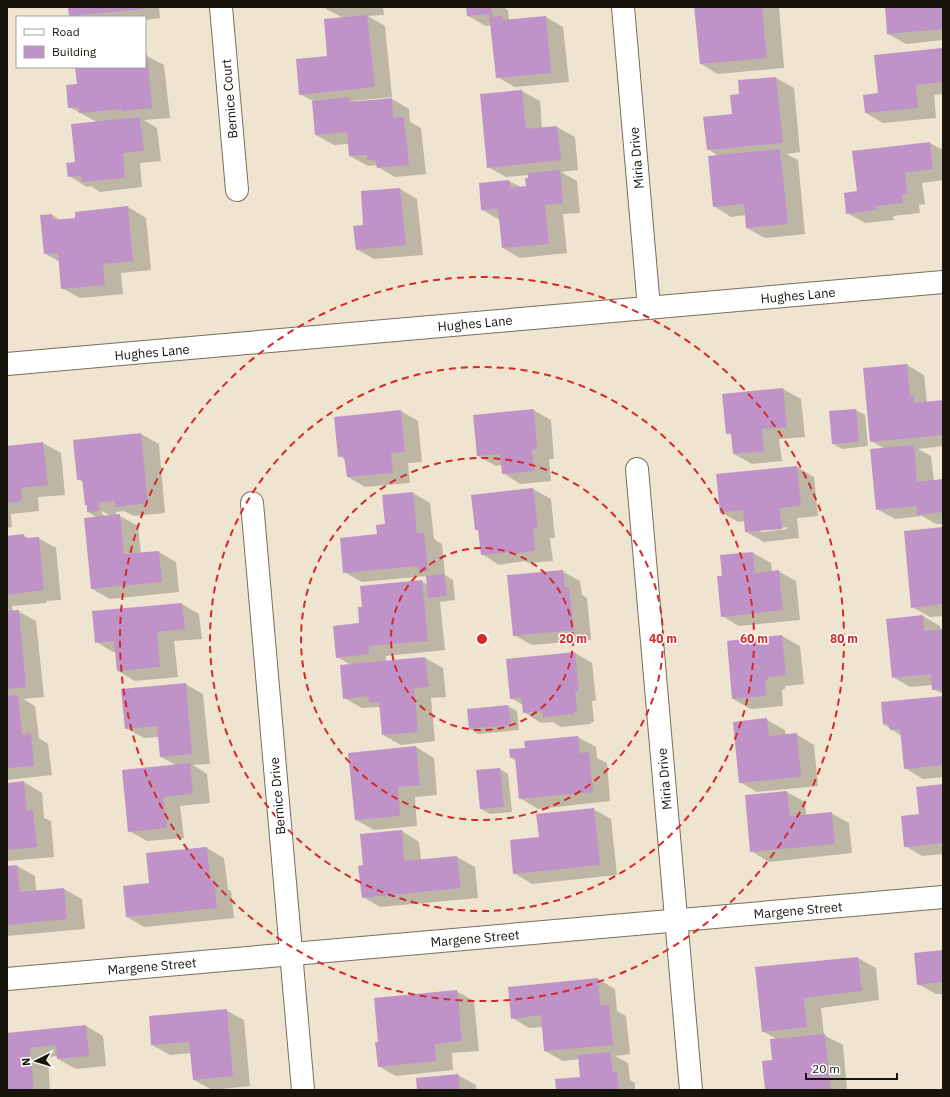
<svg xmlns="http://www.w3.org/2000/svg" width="950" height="1097" viewBox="0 0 950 1097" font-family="'IBM Plex Sans',sans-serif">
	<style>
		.shadow { fill: #0003; fill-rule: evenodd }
		.building { fill: #c093c8 }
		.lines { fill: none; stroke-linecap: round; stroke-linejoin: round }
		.minor-casing { stroke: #786f5c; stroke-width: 24 }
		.tertiary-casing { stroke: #786f5c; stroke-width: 24 }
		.minor { stroke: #fff; stroke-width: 22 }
		.tertiary { stroke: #fff; stroke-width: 22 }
		.ring { fill: none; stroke: #d62828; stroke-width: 2; stroke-dasharray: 7 5 }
		.labels { text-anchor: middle; stroke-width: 3; stroke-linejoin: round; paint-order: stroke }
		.street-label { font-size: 13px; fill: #17140c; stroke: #fff }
		.centre { fill: #d62828; stroke: #fff; stroke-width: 2 }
		.ring-label { font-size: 12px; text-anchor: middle; font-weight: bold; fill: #d62828; stroke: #fff; stroke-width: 3; stroke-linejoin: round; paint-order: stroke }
	</style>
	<rect width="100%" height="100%" fill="#eee4cf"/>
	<g class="shadow">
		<polygon points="69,7 159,7 160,18 145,20 145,17 72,17 70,16"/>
		<polygon points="326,7 383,7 384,15 368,16 385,26 392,97 354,101 357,103 392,99 409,109 410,122 421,128 426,174 395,177 378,167 377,165 368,166 350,156 349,144 334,145 316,135 313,101 300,94 329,57 343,18 326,9"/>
		<polygon points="467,7 503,7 508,10 509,20 546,17 563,27 569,82 515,87 497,77 492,25 486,26 468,16"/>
		<polygon points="698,7 779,7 784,68 718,74 701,64"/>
		<polygon points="886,7 943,7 943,40 906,44 888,34"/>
		<polygon points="942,49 943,94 934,95 936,118 883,123 866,113 879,94 875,56"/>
		<polygon points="145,55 164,65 170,118 144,120 157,128 161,161 140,163 142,187 100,192 91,186 87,187 69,176 97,122 69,107 78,85 76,67 145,67"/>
		<polygon points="776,78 794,88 800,152 786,154 798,160 805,234 765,238 747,228 746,215 731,217 714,206 718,156 708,149 733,115 740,95 739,81"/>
		<polygon points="522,91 540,101 542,128 557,127 575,137 578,170 561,172 577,181 580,213 563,214 567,253 520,258 503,248 500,220 482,210 480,184 509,181 521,187 527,187 529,179 529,175 506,177 488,167"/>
		<polygon points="930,143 943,150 943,180 922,183 925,204 919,205 920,213 893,216 894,220 865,223 847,213 858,192"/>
		<polygon points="400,189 417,199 423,255 374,259 356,249 365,226"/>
		<polygon points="128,207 146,218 151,270 121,273 123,294 80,298 62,288 60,262 44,253 52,215 61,220 76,219"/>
		<polygon points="907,365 924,375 927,403 943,401 943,446 918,449 931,456 934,481 943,480 943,524 936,524 922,516 895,519 877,509 885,449 871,441"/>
		<polygon points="783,389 801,399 805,437 779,439 782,461 752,464 734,454 733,436 727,433 724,395"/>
		<polygon points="533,410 551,420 554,459 549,459 551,481 520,484 503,473 502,465 496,466 478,456"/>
		<polygon points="856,410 865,415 868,446 842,449 833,444 830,412"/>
		<polygon points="401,411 418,421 422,462 408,463 410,483 365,487 348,477 346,460 339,456"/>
		<path d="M141 434 159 444 165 513 134 516 124 511 116 512V516H120L138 526 141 554 159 552 176 562 179 592 110 599 92 589 98 518 88 512 83 482 78 479 75 441ZM102 511 112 517 111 519 102 514Z"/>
		<polygon points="43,443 61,453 65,495 38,497 39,511 11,514 12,527 7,528 7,447"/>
		<path d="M797 467 814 477 818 516 797 518 799 538 764 542 746 532 745 521 738 522 721 512ZM787 527V529L761 532V530Z"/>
		<polygon points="533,489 551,499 555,538 550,538 553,561 528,563 525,561 499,565 482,554 479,531 476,529"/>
		<polygon points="413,493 430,503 434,539 442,544 445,575 453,580 455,600 440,602 445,650 386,656 386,662 425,658 443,668 446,697 431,698 435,741 401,745 383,735 381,708 378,707 362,708 344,698 351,665 337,657 361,624 363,608 422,581 428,585 427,576 362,582 344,572 378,535"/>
		<polygon points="943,528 943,616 930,617 912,607"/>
		<polygon points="24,536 30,539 38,538 56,548 61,600 46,601 47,603 12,606 13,612 18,611 36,621 44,697 23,699 35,706 39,738 48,744 52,775 7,780 7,537"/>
		<polygon points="753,553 771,563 772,572 778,571 796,581 800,620 739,626 722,616 723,576 721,556"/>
		<polygon points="562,571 580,581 582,595 587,598 591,640 532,645 514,635"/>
		<polygon points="182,604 199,614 202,639 174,641 178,677 135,681 118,671 116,652 113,652 96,642"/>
		<polygon points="923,616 940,626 941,630 943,630 943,694 933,689 933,685 910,687 893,677"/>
		<polygon points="782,636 800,646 804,684 785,686 785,689 782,690 783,706 751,709 733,699 728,641"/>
		<polygon points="575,653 592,663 596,700 592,701 594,722 591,722 591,724 561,727 553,722 541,723 524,712 523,705 511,698"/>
		<polygon points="185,684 203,694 210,764 193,765 207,774 210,803 180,806 184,838 147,841 129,831 176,765 161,757 159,737 144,738 126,728"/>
		<polygon points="943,697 943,777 923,779 905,768 902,736 883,724"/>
		<polygon points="508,706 517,711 519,730 478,734 470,729 468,710"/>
		<polygon points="767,720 785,730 786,735 796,734 814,745 818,786 757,792 740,782 734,723"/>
		<polygon points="578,737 596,747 597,758 607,763 610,801 538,809 520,798 516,761 510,757 526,749"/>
		<polygon points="416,747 434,758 437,795 415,797 417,826 374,830 356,820"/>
		<polygon points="500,769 508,774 512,812 490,814 481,809"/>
		<polygon points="24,782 42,793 44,818 51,821 54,857 7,861 7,784"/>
		<polygon points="943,785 943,854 922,856 905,846"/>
		<polygon points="787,792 805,802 806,815 831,813 849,823 852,853 769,862 751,851 746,796"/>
		<polygon points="593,809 611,819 617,875 532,884 514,873"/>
		<polygon points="402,831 419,842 421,860 457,857 475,867 478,898 380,907 363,897 365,866"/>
		<polygon points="207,848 224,858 228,889 231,891 234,918 144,927 127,917 150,884"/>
		<polygon points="17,866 35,876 36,891 64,889 82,899 85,929 7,936 7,867"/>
		<polygon points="943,951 943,994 936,994 918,984"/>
		<polygon points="858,958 876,968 879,1000 821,1008 824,1035 843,1045 847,1090 766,1090 777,1039 762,1031 756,968"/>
		<polygon points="598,979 615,989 617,1011 626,1016 630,1054 615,1056 628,1063 630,1080 635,1083 635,1090 557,1090 581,1077 580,1059 563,1061 545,1051 543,1027 529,1028 512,1018"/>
		<polygon points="456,991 474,1001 479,1051 452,1053 453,1070 396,1076 378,1066"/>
		<polygon points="226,1010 244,1020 250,1086 212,1090 194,1080 191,1053 170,1055 152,1045"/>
		<polygon points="86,1026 103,1036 106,1066 76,1069 58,1059 58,1056 48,1057 50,1090 7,1090 7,1034"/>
		<polygon points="458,1075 476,1085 476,1090 418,1090 417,1079"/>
	</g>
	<g class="building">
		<polygon points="68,7 143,7 143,9 69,16"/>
		<polygon points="466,7 491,7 492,17 502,16 502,20 546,16 551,73 496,78 489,14 467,16"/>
		<polygon points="694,7 762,7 767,58 700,64"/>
		<polygon points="885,7 943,7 943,29 887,34"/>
		<polygon points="367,15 375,87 299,95 296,59 327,56 324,19"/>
		<polygon points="942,48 943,82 916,85 918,108 865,113 863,95 878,93 874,55"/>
		<polygon points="145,54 147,54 152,108 122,111 122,109 79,113 78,107 68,108 66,85 77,84 75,67 145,67"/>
		<polygon points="776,77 783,143 707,150 703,117 732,114 730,95 739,94 738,80"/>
		<polygon points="522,90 526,129 557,126 561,160 487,168 480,94"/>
		<polygon points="349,97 350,102 392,98 393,118 404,117 409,165 377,168 375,160 367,160 367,155 349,156 347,132 315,135 312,101"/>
		<polygon points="140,117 144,151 123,153 125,178 82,182 81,176 68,177 66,163 75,162 71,124"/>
		<polygon points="930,142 933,169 905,173 907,194 902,195 903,203 876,206 876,210 846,214 844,193 857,191 852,151"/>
		<polygon points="780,149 788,224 746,228 744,204 713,207 708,156"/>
		<polygon points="560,170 563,203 545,205 549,244 502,248 498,209 481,210 479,183 509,180 510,188 526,186 525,178 528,178 528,173"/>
		<polygon points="400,188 406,245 356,250 353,226 363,225 361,191"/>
		<polygon points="128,206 133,261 103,264 105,285 61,289 58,253 44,254 40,215 52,214 53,220 75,218 75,212"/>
		<polygon points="907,364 910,396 914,396 914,403 943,400 943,435 870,442 863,368"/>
		<polygon points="783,388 787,427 762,429 764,451 733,454 731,433 726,434 722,394"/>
		<polygon points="534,409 537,449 532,450 534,471 502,474 500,454 477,456 473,415"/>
		<polygon points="856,409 859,442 832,444 829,411"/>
		<polygon points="401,410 405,452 391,453 393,473 347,477 344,456 338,457 334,417"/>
		<polygon points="141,433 148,503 115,507 115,501 99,502 99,511 87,512 87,505 85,505 82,479 77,480 73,440"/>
		<polygon points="43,442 48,485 21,488 22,501 7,503 7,446"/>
		<polygon points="914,445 917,482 943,479 943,512 917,515 916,506 876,510 870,449"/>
		<polygon points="797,466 801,506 780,508 782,529 745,532 743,510 720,513 716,474"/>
		<polygon points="533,488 538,528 533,528 535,551 510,554 510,552 481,555 478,530 475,530 471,495"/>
		<polygon points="413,492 417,533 424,533 428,571 419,572 418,566 343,573 340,538 377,534 376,525 385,524 382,495"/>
		<polygon points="120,514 124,554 159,551 162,582 91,589 84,518"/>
		<polygon points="943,527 943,604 911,608 904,531"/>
		<polygon points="24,534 25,538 39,537 44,590 7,595 7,536"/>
		<polygon points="753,552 755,573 779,570 783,610 721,617 717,576 722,576 720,555"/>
		<polygon points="563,570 565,587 569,587 574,630 513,636 507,575"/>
		<polygon points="444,574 447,596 428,598 426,576"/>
		<polygon points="422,580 428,641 369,646 369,654 336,658 333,626 359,623 358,607 362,607 360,586"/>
		<polygon points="182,603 185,629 157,632 160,667 117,671 114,641 95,643 92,611"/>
		<polygon points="19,610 26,687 7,689 7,611"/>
		<polygon points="923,615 924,631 943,629 943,689 932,690 931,674 892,678 886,619"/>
		<polygon points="782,635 786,675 767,677 768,680 765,680 766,696 732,699 727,641"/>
		<polygon points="575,652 579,691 575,691 577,712 574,712 574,714 543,717 542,711 523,713 521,697 510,699 506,659"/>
		<polygon points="425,657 429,687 414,688 418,732 382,735 379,702 369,703 368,696 343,699 340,665"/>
		<polygon points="186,683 192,754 160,757 157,726 125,729 121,689"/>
		<polygon points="18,695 22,734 31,733 34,766 7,768 7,696"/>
		<polygon points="943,696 943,765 904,769 900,729 890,730 889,724 883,724 881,702"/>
		<polygon points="508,705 511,725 469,729 467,709"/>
		<polygon points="767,718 769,736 797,733 801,777 739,783 733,722"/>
		<polygon points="578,736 580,753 589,752 593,792 519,799 515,757 510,758 509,749 525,748 524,741"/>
		<polygon points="416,746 420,785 398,787 400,816 355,820 348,753"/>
		<polygon points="190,763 193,794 163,797 167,828 128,832 122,770"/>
		<polygon points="500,768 504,807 480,809 476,770"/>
		<polygon points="24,781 27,811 33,810 37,847 7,850 7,783"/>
		<polygon points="943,784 943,843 904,847 901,816 919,814 916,787"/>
		<polygon points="787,791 790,816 832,812 835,844 750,852 745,795"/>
		<polygon points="594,808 600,865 513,874 510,840 539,837 536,814"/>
		<polygon points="402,830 404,861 457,856 461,888 362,898 358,866 363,865 360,834"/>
		<polygon points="207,847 210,880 214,880 217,908 126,917 123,886 149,883 146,853"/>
		<polygon points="17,865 20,892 64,888 67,919 7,925 7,866"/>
		<polygon points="943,950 943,982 917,985 914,953"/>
		<polygon points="858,957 862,991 804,998 807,1027 762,1032 755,967"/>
		<polygon points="598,978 600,1005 609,1005 613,1045 544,1051 541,1015 511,1019 508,987"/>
		<polygon points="457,990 462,1041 435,1044 436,1061 378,1067 375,1042 378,1042 374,998"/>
		<polygon points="227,1009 233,1076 193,1080 189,1042 151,1045 149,1016"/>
		<polygon points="86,1025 89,1056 57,1059 56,1045 30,1048 34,1090 7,1090 7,1033"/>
		<polygon points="825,1034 831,1090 765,1090 762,1061 772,1060 770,1039"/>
		<polygon points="610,1052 613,1072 617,1072 619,1090 556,1090 555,1079 580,1077 578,1055"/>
		<polygon points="458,1074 460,1090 417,1090 416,1078"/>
	</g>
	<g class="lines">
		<defs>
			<g id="minor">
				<polyline points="221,7 237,190"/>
				<polyline points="623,7 649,308"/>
				<polyline points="637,469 691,1090"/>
				<polyline points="252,503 303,1090"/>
				<polyline points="7,979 943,897"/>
			</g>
			<polyline id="tertiary" points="7,364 943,282"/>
		</defs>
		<use href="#minor" class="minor-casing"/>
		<use href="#tertiary" class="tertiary-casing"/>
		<use href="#minor" class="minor"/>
		<use href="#tertiary" class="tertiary"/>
	</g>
	<g class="ring">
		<circle cx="482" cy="639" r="91"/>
		<circle cx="482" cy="639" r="181"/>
		<circle cx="482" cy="639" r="272"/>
		<circle cx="482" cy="639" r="362"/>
	</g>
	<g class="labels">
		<g class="street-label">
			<text transform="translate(229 99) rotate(-95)" y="5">Bernice Court</text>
			<text transform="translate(636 158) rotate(-95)" y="5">Miria Drive</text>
			<text transform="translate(798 295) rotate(-5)" y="5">Hughes Lane</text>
			<text transform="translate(475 323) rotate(-5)" y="5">Hughes Lane</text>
			<text transform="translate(152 352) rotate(-5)" y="5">Hughes Lane</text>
			<text transform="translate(664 779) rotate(-95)" y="5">Miria Drive</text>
			<text transform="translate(277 796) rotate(-95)" y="5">Bernice Drive</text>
			<text transform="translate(798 910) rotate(-5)" y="5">Margene Street</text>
			<text transform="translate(475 938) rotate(-5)" y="5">Margene Street</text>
			<text transform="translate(152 966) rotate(-5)" y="5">Margene Street</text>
		</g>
	</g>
	<circle cx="482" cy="639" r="6" class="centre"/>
	<g class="ring-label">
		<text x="573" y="643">20 m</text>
		<text x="663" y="643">40 m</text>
		<text x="754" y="643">60 m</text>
		<text x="844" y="643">80 m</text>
	</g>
	<rect width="950" height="1097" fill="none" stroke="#17140c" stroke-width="16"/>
	<rect x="16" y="16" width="130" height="52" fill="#ffffff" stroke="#a2a19e"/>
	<rect x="24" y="29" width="20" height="6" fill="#ffffff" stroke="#a2a19e"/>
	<text x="52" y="36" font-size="12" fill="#17140c">Road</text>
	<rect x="24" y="46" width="20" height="12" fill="#c093c8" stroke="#a2a19e"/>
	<text x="52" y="56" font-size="12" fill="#17140c">Building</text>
	<g transform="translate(36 1061) rotate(265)" stroke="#ffffff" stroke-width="3" paint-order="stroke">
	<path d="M0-3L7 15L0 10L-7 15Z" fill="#17140c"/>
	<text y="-6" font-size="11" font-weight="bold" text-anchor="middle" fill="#17140c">N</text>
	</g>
	<path d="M806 1073v6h91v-6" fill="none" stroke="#17140c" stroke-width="2"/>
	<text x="812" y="1073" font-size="12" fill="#17140c" stroke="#ffffff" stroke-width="3" paint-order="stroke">20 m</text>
</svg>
